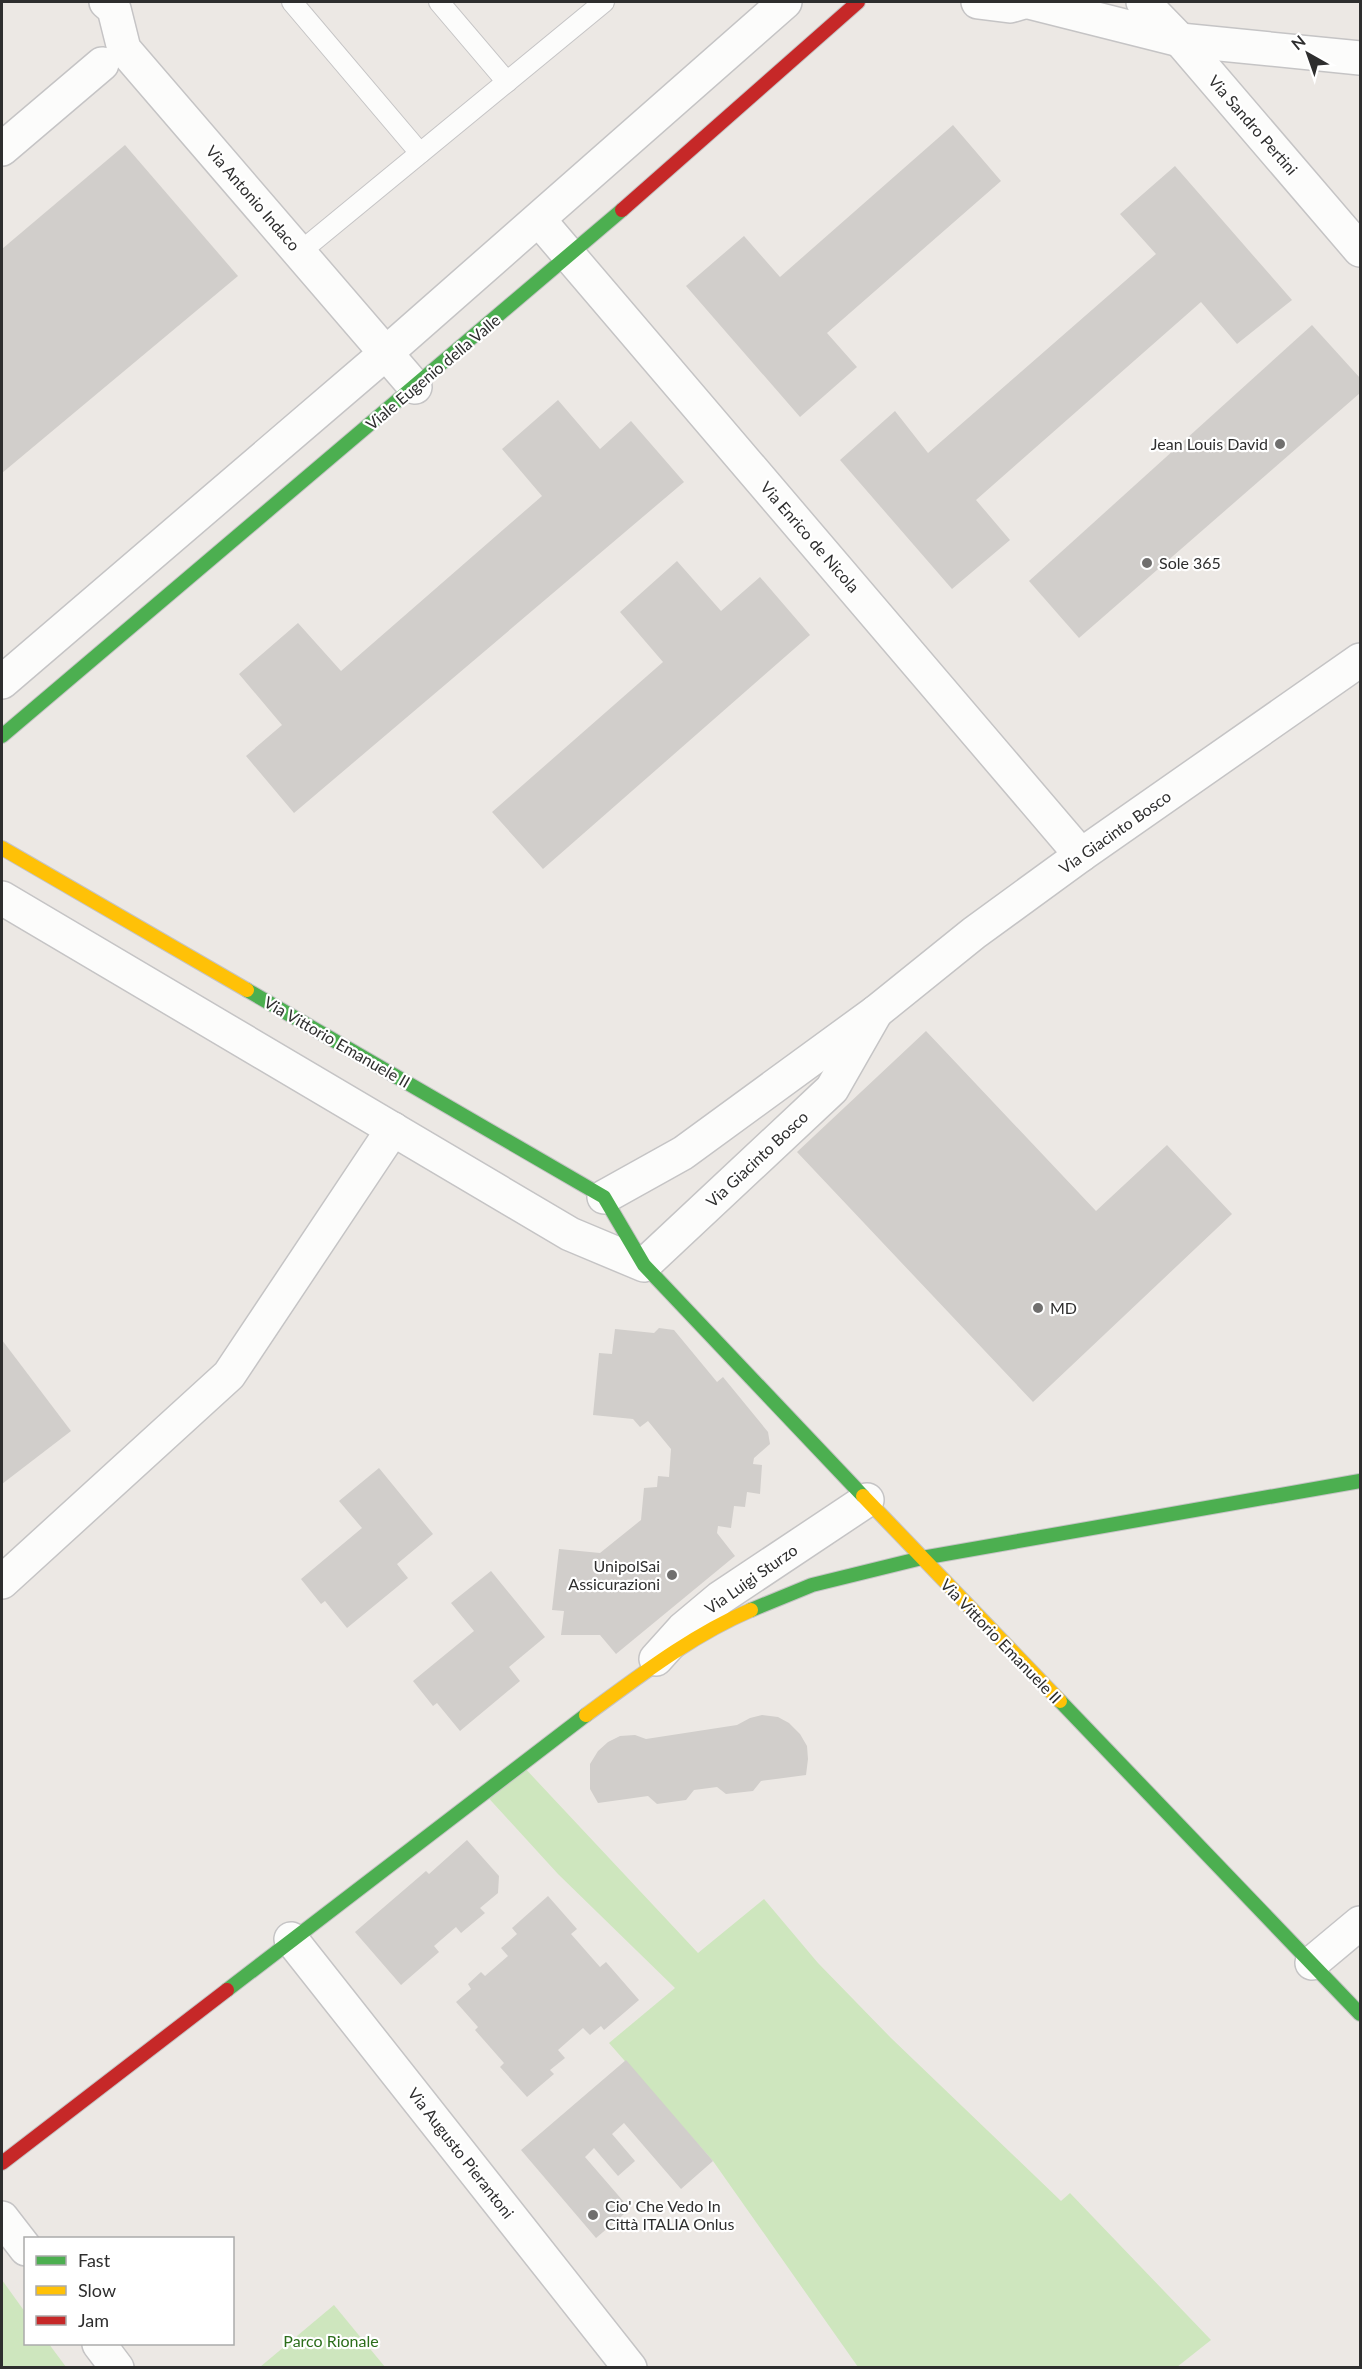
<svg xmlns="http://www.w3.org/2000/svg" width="1362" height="2369" viewBox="0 0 1362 2369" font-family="Lato,sans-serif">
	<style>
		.green { fill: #cee6be }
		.building { fill: #d1cecb }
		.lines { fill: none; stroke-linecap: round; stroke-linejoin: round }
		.lane-casing { stroke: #c5c4c5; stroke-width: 22 }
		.street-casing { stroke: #c5c4c5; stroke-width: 36 }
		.fast-casing { stroke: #c5c4c5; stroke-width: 16 }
		.slow-casing { stroke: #c5c4c5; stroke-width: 16 }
		.jam-casing { stroke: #c5c4c5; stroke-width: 16 }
		.lane { stroke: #fcfcfb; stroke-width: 20 }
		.street { stroke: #fcfcfb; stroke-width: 33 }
		.fast { stroke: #4caf50; stroke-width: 14 }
		.slow { stroke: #ffc107; stroke-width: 14 }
		.jam { stroke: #c62828; stroke-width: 14 }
		.poi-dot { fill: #706f6e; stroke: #fff; stroke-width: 2 }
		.labels { text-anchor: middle; stroke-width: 4.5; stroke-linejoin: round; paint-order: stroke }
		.street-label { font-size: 16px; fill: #2e2e2e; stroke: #fff }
		.poi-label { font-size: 16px; fill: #2e2e2e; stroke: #fff; text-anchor: start }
		.park-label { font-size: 16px; fill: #2c6e1b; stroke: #fff }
	</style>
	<rect width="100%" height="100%" fill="#ece8e4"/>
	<g class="green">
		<polygon points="521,1764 698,1953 764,1899 818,1963 891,2038 1061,2201 1070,2193 1211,2340 1177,2367 858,2367 713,2161 609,2043 675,1988 558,1874 483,1792"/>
		<polygon points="2,2280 25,2312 26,2344 49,2344 66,2367 2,2367"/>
		<polygon points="334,2305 385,2367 260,2367"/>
	</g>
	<g class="building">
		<polygon points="953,125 1001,181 827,333 857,367 800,417 686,286 744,236 780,277"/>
		<polygon points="125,145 238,276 2,473 2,249"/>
		<polygon points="1175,166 1292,300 1237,344 1201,302 976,500 1010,540 952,589 840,460 895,411 928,453 1156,254 1120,214"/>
		<polygon points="1312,325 1360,378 1360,393 1079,638 1029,581"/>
		<polygon points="558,400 600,449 631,421 684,482 294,813 246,756 282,725 239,674 298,623 341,671 542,496 502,449"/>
		<polygon points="677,561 721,611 760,577 810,635 543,869 492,812 663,662 620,612"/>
		<polygon points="926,1031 1096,1211 1167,1145 1232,1214 1033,1402 797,1152"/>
		<polygon points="659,1328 674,1330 717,1382 723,1377 768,1432 770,1444 754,1458 753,1464 762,1465 760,1494 747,1492 745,1507 734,1506 731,1528 718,1526 717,1533 735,1556 616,1654 600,1635 561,1635 564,1611 552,1610 559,1549 600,1553 641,1520 644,1488 657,1487 658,1476 669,1477 671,1449 648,1421 640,1427 633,1419 593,1415 599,1353 612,1354 615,1329 654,1333"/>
		<polygon points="2,1340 71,1431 2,1484"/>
		<polygon points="379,1468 433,1534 397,1564 408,1578 347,1628 325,1601 321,1604 301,1579 362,1528 339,1501"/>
		<polygon points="491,1571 545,1637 509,1667 520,1681 460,1731 437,1703 433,1706 413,1681 474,1631 451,1603"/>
		<polygon points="762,1715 778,1717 789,1723 800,1734 807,1746 808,1759 806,1775 761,1781 753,1791 726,1794 717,1787 694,1790 686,1800 657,1804 648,1796 598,1803 590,1789 590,1764 598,1751 608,1742 620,1736 635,1735 646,1739 737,1725 750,1718"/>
		<polygon points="467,1840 499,1876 498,1893 480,1908 485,1913 461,1933 456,1927 434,1946 439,1952 401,1985 355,1932 426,1871 429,1874"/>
		<polygon points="548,1896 577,1929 571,1934 600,1967 606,1962 639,2000 604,2030 601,2026 590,2035 583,2028 558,2050 565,2058 550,2070 554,2074 527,2097 500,2067 504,2063 475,2030 478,2027 456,2002 471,1989 468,1984 481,1972 485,1976 508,1956 501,1948 517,1934 512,1928"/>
		<polygon points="626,2060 713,2161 681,2189 624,2123 612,2134 635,2161 618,2176 594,2148 585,2157 630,2209 596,2238 521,2150"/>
	</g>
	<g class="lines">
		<defs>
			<g id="lane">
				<polyline points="292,2 420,153"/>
				<polyline points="439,2 507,82"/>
				<polyline points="300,252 604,2"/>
			</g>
			<g id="street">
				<polyline points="106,2 114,9 124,49 415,387"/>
				<polyline points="978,2 1010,6 1024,2"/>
				<polyline points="1029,2 1180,40 1360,58"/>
				<polyline points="1143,2 1180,40 1360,250"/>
				<polyline points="2,149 102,64"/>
				<polyline points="539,220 1081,855"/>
				<polyline points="2,682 386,353 785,2"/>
				<polyline points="2,898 570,1234 644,1265 832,1089 876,1012"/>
				<polyline points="604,1197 683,1153 876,1012 974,933 1081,855 1360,660"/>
				<polyline points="2,1582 229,1375 393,1129"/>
				<polyline points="656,1659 683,1629 720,1598 867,1500"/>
				<polyline points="291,1939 630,2368"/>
				<polyline points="1312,1963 1360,1923"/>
				<polyline points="2,2218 26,2249"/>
				<polyline points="99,2344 117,2368"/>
			</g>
			<g id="fast">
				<polyline points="2,736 622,210"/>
				<polyline points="247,990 604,1197 644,1265 863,1496"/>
				<polyline points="751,1610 812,1585 922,1558 1360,1481"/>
				<polyline points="1060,1701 1360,2014"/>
				<polyline points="227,1990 586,1715"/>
			</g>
			<g id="slow">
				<polyline points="2,848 247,990"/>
				<polyline points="863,1496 1060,1701"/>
				<path d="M586 1715C638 1677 692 1635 751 1610"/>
			</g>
			<g id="jam">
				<polyline points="622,210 858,2"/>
				<polyline points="2,2163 227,1990"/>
			</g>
		</defs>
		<use href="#lane" class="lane-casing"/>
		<use href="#street" class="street-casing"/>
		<use href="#fast" class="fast-casing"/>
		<use href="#slow" class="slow-casing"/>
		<use href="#jam" class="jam-casing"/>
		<use href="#lane" class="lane"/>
		<use href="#street" class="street"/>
		<use href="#fast" class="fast"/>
		<use href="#slow" class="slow"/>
		<use href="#jam" class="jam"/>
	</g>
	<g class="poi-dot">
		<circle cx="1280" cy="444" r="6"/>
		<circle cx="1147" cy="563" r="6"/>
		<circle cx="1038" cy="1308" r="6"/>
		<circle cx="672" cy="1575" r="6"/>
		<circle cx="593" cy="2215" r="6"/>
	</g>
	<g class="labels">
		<g class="street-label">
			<text transform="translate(1253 125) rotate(49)" y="6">Via Sandro Pertini</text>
			<text transform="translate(253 198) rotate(49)" y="6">Via Antonio Indaco</text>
			<text transform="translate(433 372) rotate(-40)" y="6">Viale Eugenio della Valle</text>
			<text transform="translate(810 537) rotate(49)" y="6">Via Enrico de Nicola</text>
			<text transform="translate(1115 832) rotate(-35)" y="6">Via Giacinto Bosco</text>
			<text transform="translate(337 1042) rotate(30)" y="6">Via Vittorio Emanuele II</text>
			<text transform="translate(757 1159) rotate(-43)" y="6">Via Giacinto Bosco</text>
			<text transform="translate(751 1579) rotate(-35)" y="6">Via Luigi Sturzo</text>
			<text transform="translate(1001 1641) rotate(46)" y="6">Via Vittorio Emanuele II</text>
			<text transform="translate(461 2153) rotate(52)" y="6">Via Augusto Pierantoni</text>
		</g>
		<g class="poi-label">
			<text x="1268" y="450" text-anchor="end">Jean Louis David</text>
			<text x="1159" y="569">Sole 365</text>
			<text x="1050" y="1314">MD</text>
			<text x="660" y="1572" text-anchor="end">UnipolSai<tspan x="660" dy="18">Assicurazioni</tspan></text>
			<text x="605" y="2212">Cio' Che Vedo In<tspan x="605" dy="18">Città ITALIA Onlus</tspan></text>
		</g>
		<g class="park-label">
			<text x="331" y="2347">Parco Rionale</text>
		</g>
	</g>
	<rect width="1362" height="2369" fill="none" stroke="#2e2e2e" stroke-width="6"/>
	<rect x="24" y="2237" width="210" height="108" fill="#ffffff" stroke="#ababab" stroke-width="1.5"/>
	<rect x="36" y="2256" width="30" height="9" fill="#4caf50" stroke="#ababab" stroke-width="1.5"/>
	<text x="78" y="2267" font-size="18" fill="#2e2e2e">Fast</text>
	<rect x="36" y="2286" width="30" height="9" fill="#ffc107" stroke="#ababab" stroke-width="1.5"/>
	<text x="78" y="2297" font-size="18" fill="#2e2e2e">Slow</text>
	<rect x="36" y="2316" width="30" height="9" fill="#c62828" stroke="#ababab" stroke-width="1.5"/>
	<text x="78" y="2327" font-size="18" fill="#2e2e2e">Jam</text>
	<g transform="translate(1308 54) rotate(320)" stroke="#ffffff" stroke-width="4.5" paint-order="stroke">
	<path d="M0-4.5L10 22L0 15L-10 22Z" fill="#2e2e2e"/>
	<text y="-9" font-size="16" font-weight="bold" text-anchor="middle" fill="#2e2e2e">N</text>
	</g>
</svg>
